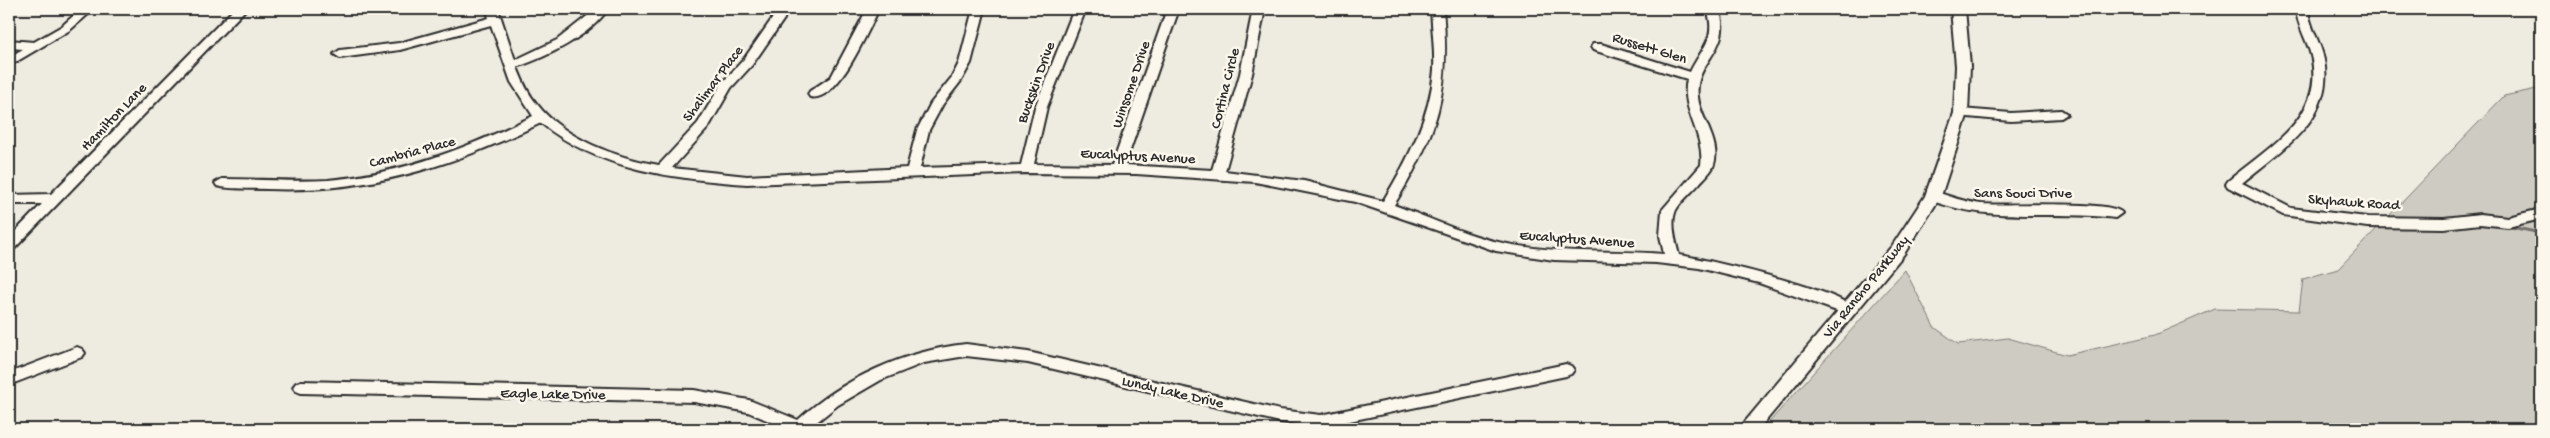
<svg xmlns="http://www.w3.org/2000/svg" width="2550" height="438" viewBox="0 0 2550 438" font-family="'Gochi Hand',sans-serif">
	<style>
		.green { fill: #cecbc2; stroke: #7c7b76 }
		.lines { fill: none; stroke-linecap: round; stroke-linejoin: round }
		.stream { stroke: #74726e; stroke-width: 3 }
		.minor-casing { stroke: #2b2b2b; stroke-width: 4 }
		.major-casing { stroke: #2b2b2b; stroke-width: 4 }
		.minor { fill: #fbf7ec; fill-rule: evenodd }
		.major { fill: #fbf7ec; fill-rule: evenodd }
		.labels { text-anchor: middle; stroke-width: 5; stroke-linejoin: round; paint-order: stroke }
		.street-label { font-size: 15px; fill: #2b2b2b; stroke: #fbf7ec }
	</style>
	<rect width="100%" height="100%" fill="#eeebe0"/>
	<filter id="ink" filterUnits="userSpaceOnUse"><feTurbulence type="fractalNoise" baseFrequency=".02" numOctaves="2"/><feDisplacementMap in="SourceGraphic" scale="10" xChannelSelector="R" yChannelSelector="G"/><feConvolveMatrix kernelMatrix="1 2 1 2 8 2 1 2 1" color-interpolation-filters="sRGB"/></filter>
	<g filter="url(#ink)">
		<polygon class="green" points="2541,88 2541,429 1763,429 1905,270 1934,327 1958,344 2008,338 2067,355 2155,335 2215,309 2299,311 2303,279 2338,269 2504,96"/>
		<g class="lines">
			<polyline class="stream" points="2511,227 2541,233"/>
			<defs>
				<g id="minor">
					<polygon points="81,9 94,9 70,30 9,66 9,57 23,49 9,48 9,40 34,42 62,26"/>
					<polygon points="234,9 246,9 14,249 9,251 9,238 42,204 9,204 9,195 51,194"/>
					<path d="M486 9H498L515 60 557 40 596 9H608C590 36 547 57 517 67 522 80 528 94 537 104 564 139 617 158 659 165L698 123 722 83 744 59 772 19 775 9H787L784 19 752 65 731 88 708 128 672 168 747 176 907 168 917 130 931 103 952 77 959 63 973 9H985L971 63 961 81 943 104 929 130 920 168 1021 165 1035 107 1074 9H1086L1047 107 1034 164 1112 165 1167 9H1179L1125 165 1212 170 1240 74 1253 9H1265L1252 74 1225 171 1304 181 1383 201C1407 162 1430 118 1434 70 1435 50 1432 29 1431 9H1443C1451 92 1437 135 1394 205 1433 219 1471 238 1513 245 1563 254 1614 250 1664 254L1660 236 1662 210 1701 165C1705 134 1680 110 1687 79L1593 50 1591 47 1593 44H1601L1690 72C1702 47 1717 39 1707 9H1719C1734 50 1693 61 1698 97 1700 119 1723 144 1713 167 1710 173 1703 179 1699 184 1692 192 1681 201 1676 210 1670 223 1676 243 1679 255 1706 259 1845 291 1855 310L1853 314 1848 315 1759 283 1699 268 1656 263 1554 260 1496 251 1355 202 1255 182 1136 174 1025 173 747 184C675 179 598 170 541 123 451 167 368 193 267 189 251 188 232 190 217 186L215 183 222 179C257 179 293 182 328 180 401 174 468 148 533 116L511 82 491 25 400 50 340 58 334 54 340 50 399 43 489 18Z"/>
					<path d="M867 9H879C868 30 838 104 810 97L808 94 810 91 831 77Z"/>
					<path d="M2296 9H2308C2309 27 2321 42 2324 60 2335 119 2281 150 2242 183L2291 208 2367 217 2444 218 2480 214 2508 217 2541 209V219L2508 227 2480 224 2444 228 2367 227 2283 215 2228 187 2226 184 2228 181C2267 148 2323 119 2312 60 2309 42 2297 27 2296 9Z"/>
					<polygon points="1961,109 2011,113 2061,110 2067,114 2061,118 2011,121 1957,116 1955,113"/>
					<path d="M1933 191C1949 196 1964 202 1981 204 2002 206 2114 200 2122 213L2115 218C2053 210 1987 224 1928 199L1926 196 1928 193Z"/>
					<path d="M966 344 1028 352 1280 410 1321 415 1566 364 1571 366 1574 370 1571 374 1566 376 1321 427 1280 422 1028 363 966 356 924 363 881 380 838 405 808 429H788L748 412 694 402 301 393 296 391 293 387 296 383 301 381 694 390 749 400 798 420C844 378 904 351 966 344Z"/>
					<polygon points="77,347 82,349 85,353 82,357 9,385 9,373"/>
				</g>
				<polygon id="major" points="1951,9 1965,9 1970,66 1968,113 1941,196 1904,254 1759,429 1739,429 1892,246 1925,196 1954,113 1956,66"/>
			</defs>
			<use href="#minor" class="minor-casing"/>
			<use href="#major" class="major-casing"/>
			<use href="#minor" class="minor"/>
			<use href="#major" class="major"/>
		</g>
	</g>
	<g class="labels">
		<g class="street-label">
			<text transform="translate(1650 47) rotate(17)" y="5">Russett Glen</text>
			<text transform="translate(1035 82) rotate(-70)" y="5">Buckskin Drive</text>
			<text transform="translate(712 83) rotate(-53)" y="5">Shalimar Place</text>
			<text transform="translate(1130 84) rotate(-71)" y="5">Winsome Drive</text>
			<text transform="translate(1224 88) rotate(-76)" y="5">Cortina Circle</text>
			<text transform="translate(113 116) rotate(-46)" y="5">Hamilton Lane</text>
			<text transform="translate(412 151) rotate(-15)" y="5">Cambria Place</text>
			<text transform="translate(1138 155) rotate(3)" y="5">Eucalyptus Avenue</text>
			<text x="2023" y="197">Sans Souci Drive</text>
			<text transform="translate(2354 201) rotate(4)" y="5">Skyhawk Road</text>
			<text transform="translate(1577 238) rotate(4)" y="5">Eucalyptus Avenue</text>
			<text transform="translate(1865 286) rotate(-51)" y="5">Via Rancho Parkway</text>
			<text transform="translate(1173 391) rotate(13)" y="5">Lundy Lake Drive</text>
			<text transform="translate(553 393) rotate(1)" y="5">Eagle Lake Drive</text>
		</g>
	</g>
	<rect width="2550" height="438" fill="none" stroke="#fbf7ec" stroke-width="30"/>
	<rect x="15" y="15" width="2520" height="408" fill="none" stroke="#2b2b2b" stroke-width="2" filter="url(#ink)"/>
</svg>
